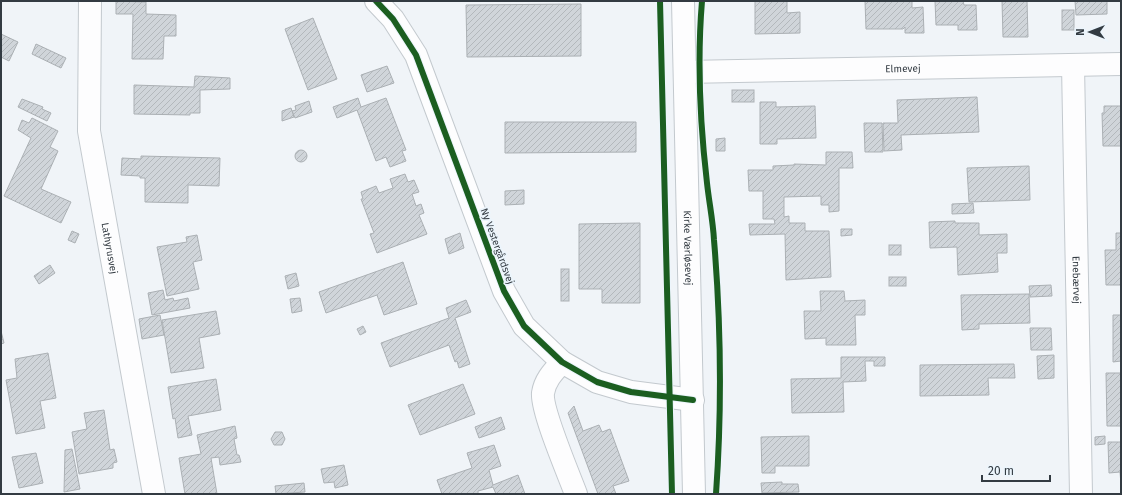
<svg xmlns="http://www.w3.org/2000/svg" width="1122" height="495" viewBox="0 0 1122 495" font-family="'Fira Sans',sans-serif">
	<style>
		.building { fill: url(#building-hatch); stroke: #abb0b4 }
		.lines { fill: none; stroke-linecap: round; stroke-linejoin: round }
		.minor-casing { stroke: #c3c9ce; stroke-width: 24 }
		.minor { stroke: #fdfdfe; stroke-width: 22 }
		.cycleway-casing { stroke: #ecf5fc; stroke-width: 8 }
		.cycleway { stroke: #1b5e20; stroke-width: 6 }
		.labels { text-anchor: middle; stroke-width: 3.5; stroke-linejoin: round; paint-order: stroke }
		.street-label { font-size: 10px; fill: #333b42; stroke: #ecf5fc }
	</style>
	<defs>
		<pattern id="building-hatch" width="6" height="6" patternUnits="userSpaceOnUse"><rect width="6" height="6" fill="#d0d5da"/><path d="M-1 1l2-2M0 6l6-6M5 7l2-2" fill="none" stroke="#b3b8bc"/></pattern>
	</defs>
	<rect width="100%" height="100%" fill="#f0f4f8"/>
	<g class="building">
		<polygon points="116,1 146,2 146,14 176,15 176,36 164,36 163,59 132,59 133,14 116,14"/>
		<polygon points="755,1 787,1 787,13 800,12 800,33 755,34"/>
		<polygon points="865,1 912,1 912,8 923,7 924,33 905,33 905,27 903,29 866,29"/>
		<polygon points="935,1 963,1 964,5 976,5 977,30 958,30 958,25 936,25"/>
		<polygon points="1002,1 1027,1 1028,37 1003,37"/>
		<polygon points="1075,1 1107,1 1107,14 1076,15"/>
		<polygon points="581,4 581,56 467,57 466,5"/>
		<rect x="1062" y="10" width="12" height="20"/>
		<polygon points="313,18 337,79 308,90 285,29"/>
		<polygon points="1,34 18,42 9,61 1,57"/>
		<polygon points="36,44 66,58 61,68 32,54"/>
		<polygon points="387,66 394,83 367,92 361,75"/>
		<polygon points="195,76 230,78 230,89 200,90 200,113 190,113 190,115 134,114 134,85 194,87"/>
		<rect x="732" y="90" width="22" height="12"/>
		<polygon points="977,97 979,132 901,135 902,150 884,151 883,123 898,123 897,100"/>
		<polygon points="358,98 361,107 386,98 406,150 402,151 406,161 390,167 386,157 376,161 357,110 337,118 333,107"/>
		<polygon points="22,99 43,107 42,109 51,113 47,121 18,107"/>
		<polygon points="309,101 312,112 295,118 292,111 296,110 295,106"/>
		<polygon points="760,102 776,102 776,107 815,106 816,138 777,139 777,144 760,144"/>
		<polygon points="1104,106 1121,106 1121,146 1103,146 1102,113 1104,113"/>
		<polygon points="291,108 294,117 282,121 282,111"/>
		<polygon points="32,118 58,131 50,147 58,151 41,189 71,202 61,223 4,196 31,138 18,130 22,120 29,123"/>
		<polygon points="505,122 636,122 636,152 505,153"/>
		<polygon points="864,123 882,123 883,152 865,152"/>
		<polygon points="725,138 725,151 716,151 716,139"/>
		<circle cx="301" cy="156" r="6"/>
		<polygon points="826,152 852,152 853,168 839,168 839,211 829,212 829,205 821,205 821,196 784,197 784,217 789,216 789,223 805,223 805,231 829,231 831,277 786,280 785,234 750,235 749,224 775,224 774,219 763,219 763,191 749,191 748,170 773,170 773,166 794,165 794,164 826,165"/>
		<polygon points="141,156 220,158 219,186 188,185 188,203 145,202 145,178 140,178 140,176 121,175 122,158 141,159"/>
		<polygon points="1029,166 1030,200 969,202 967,168"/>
		<polygon points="405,174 408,182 414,180 419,192 412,194 416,206 421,204 424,213 419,215 427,234 377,253 370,234 374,233 361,199 363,199 361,192 376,186 379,193 393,188 390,179"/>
		<polygon points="524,190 524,204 505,205 505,191"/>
		<polygon points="973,203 974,213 952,214 952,204"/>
		<polygon points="955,221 955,223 979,223 979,235 1007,234 1007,253 997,253 998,272 958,275 957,247 930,248 929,222"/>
		<polygon points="640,223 640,303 602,303 602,289 579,289 579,224"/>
		<polygon points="841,229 852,229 852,235 841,236"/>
		<polygon points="72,231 79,234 75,243 68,240"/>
		<polygon points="460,233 464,248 449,254 445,239"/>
		<polygon points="1116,233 1121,233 1121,285 1106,285 1105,250 1116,250"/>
		<polygon points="197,235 202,260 193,262 199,289 167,296 157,247 187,242 186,237"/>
		<rect x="889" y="245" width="12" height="10"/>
		<polygon points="403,262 417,304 384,315 377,295 326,313 319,292"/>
		<polygon points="50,265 55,273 39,284 34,276"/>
		<rect x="561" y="269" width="8" height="32"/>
		<polygon points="296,273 299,286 288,289 285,276"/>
		<rect x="889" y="277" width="17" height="9"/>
		<polygon points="1051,285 1052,296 1030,297 1029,286"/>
		<polygon points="163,290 165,300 173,298 174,301 188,298 190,308 152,315 148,293"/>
		<polygon points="820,291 844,291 845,301 865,300 865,315 855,315 856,345 826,345 826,338 805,339 804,311 821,311"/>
		<polygon points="1029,294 1030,323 979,324 979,329 962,330 961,295"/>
		<polygon points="300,298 302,311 292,313 290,299"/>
		<polygon points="466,300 471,312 455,318 470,364 459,368 457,361 455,362 449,345 390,367 381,343 449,318 446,308"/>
		<polygon points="216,311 220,334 199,338 204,368 171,373 162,320"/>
		<polygon points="160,315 164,335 142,339 139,319"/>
		<polygon points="1113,315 1121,315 1121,361 1113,362"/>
		<polygon points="363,326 366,332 360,335 357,329"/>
		<polygon points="1030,328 1051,328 1052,350 1031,350"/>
		<polygon points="1,331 4,343 1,344"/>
		<polygon points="48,353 56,398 40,401 45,428 16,434 6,380 17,378 15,359"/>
		<polygon points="1054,355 1054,378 1038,379 1037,356"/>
		<polygon points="841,357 885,357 885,366 874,366 874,361 865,361 866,381 843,382 844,412 792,413 791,379 841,378"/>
		<polygon points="1014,364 1015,378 988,378 989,395 920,396 920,365"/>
		<polygon points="1106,373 1121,373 1121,426 1107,426"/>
		<polygon points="216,379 221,410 188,416 192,435 178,438 175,418 173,419 168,387"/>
		<polygon points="463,384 475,414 420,435 408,405"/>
		<polygon points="574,406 583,431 599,425 602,432 610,429 629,481 613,486 616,494 598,494 568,413"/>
		<polygon points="104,410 110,450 114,449 117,462 113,463 113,468 79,474 72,432 87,429 84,413"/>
		<polygon points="501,417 505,429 479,438 475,427"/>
		<polygon points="235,426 237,438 234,439 237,455 239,455 241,462 220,465 219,457 211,458 217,494 185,494 179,458 201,454 197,435"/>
		<polygon points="275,432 282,432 285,439 282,445 274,445 271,439"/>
		<polygon points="809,436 809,466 775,466 775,473 762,473 761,437"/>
		<polygon points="1105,436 1105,444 1095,445 1095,437"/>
		<polygon points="1108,442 1121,442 1121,485 1120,472 1109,473"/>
		<polygon points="494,445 501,466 489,470 493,485 518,475 525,494 496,494 493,487 478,491 478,494 442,494 437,480 472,468 467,453"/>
		<polygon points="72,449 80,489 64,492 65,450"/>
		<polygon points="36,453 43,483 19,488 12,457"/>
		<polygon points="344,465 348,485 335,488 334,482 324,483 321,469"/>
		<polygon points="782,482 782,484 798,484 799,492 762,493 761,483"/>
		<polygon points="304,483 305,492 276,494 275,486"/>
	</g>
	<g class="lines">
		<defs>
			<g id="minor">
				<path id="s1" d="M90 1 89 131 154 494"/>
				<polyline points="376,1 393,19 416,55 504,291 524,326 562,362 597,382 631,392 693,400"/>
				<path id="s2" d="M683 1 694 494"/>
				<path id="s3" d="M1073 65 1081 494"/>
				<path id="s4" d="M685 72 1121 64"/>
				<path d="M562 362C553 372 545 380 543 393 541 410 569 475 576 494"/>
			</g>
		</defs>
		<use href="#minor" class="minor-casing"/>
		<use href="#minor" class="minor"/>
		<defs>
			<g id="cycleway">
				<polyline points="376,1 393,19 416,55 504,291 524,326 562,362 597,382 631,392 693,400"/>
				<polyline points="660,1 672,494"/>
				<path d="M702 1C697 61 700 123 707 183 709 202 713 221 714 240 721 324 722 409 716 494"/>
			</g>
		</defs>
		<use href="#cycleway" class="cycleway-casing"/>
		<use href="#cycleway" class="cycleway"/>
	</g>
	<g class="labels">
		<g class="street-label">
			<text dy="4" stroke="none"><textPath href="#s4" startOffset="218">Elmevej</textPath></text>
			<text transform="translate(498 246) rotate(70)" y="4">Ny Vestergårdsvej</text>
			<text dy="4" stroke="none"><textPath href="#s2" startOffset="247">Kirke Værløsevej</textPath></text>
			<text dy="4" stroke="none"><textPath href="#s1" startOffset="249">Lathyrusvej</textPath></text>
			<text dy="4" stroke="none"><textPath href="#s3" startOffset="215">Enebærvej</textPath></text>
		</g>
	</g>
	<rect width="1122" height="495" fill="none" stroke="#333b42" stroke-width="4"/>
	<g transform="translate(1090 32) rotate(270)" stroke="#ecf5fc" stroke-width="3" paint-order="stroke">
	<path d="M0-3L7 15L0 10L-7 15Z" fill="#333b42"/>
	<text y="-6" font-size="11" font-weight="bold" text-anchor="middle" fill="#333b42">N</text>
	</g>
	<path d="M982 475v6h68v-6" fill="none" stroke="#333b42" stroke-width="2"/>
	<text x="988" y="475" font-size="12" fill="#333b42" stroke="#ecf5fc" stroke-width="3" paint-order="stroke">20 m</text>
</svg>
